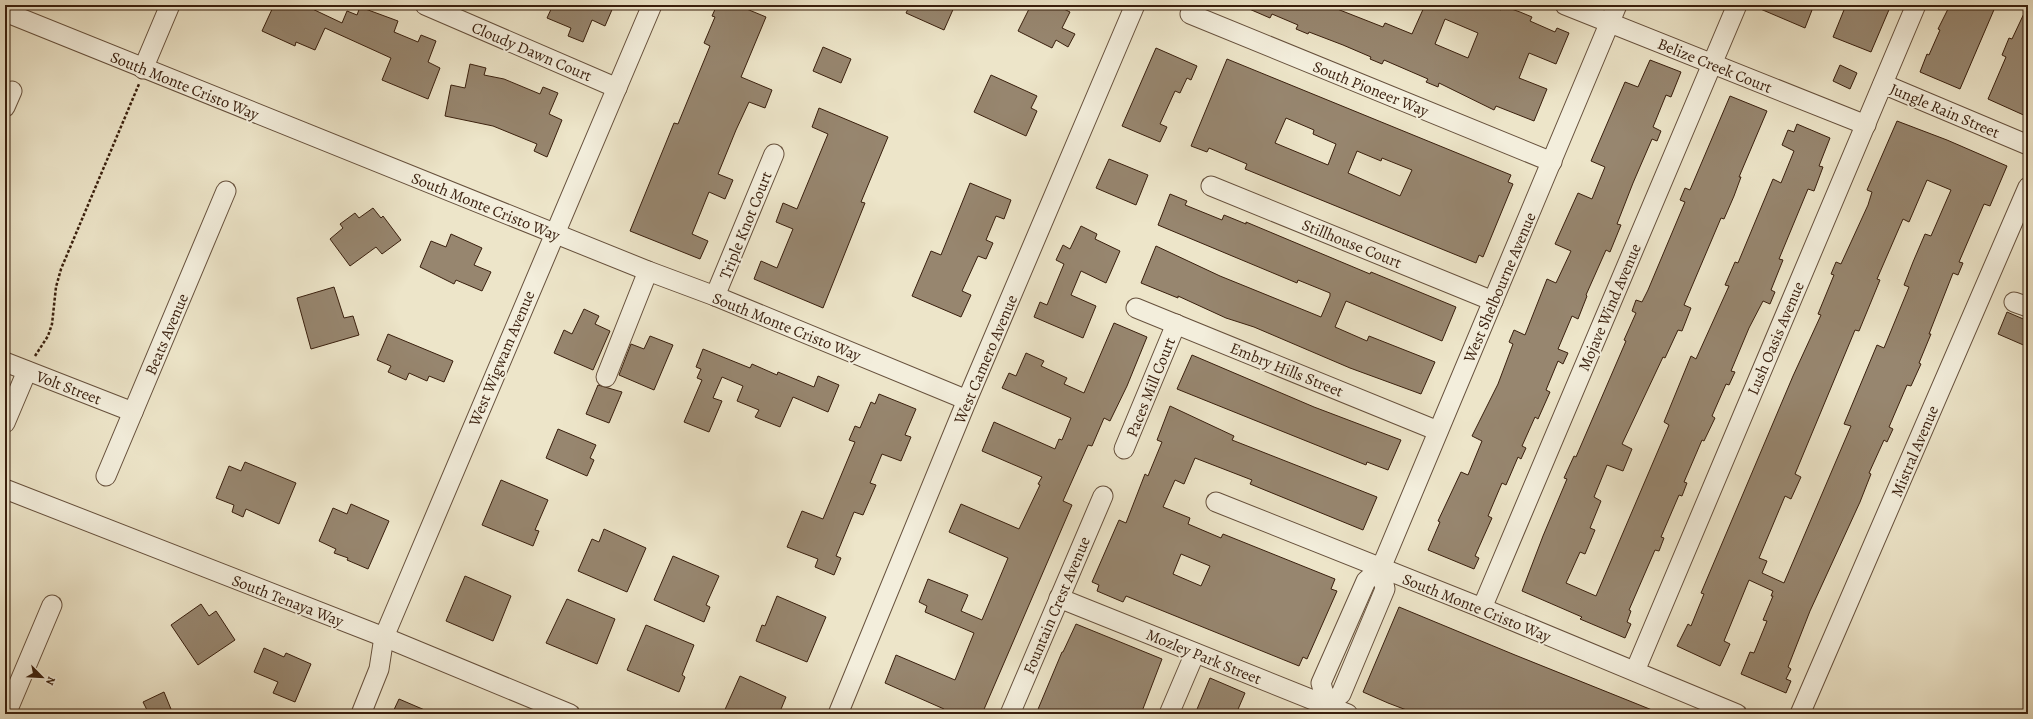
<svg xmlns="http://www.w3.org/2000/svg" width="2033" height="719" viewBox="0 0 2033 719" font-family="Alegreya,serif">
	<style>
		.building { fill: #97866f; stroke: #391f0d; fill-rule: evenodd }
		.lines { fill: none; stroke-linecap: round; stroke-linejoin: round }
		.minor-casing { stroke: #66503c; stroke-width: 21 }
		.path { stroke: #391f0d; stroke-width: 2.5; stroke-dasharray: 3 2; stroke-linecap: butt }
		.minor { stroke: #f3eedc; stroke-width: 19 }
		.labels { text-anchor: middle; stroke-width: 4; stroke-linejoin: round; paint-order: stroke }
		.street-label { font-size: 16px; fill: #391f0d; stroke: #f3eedc }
	</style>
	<rect width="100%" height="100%" fill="#ede5c9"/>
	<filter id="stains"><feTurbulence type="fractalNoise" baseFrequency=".005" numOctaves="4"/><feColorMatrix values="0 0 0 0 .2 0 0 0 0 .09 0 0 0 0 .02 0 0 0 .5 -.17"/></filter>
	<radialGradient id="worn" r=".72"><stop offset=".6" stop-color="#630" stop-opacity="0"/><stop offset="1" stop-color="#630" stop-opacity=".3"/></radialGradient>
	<g class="building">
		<polygon points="274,5 304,5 342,23 347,11 357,15 360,7 398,21 394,32 418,42 421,35 436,41 428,62 440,68 428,99 382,80 391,58 325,28 315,50 296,42 295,46 262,31"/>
		<polygon points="553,5 614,5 605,26 592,20 583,42 568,36 571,28 547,18"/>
		<polygon points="717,5 737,5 766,17 741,77 772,90 765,108 749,102 736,130 718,174 733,180 725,199 709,192 692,234 708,241 700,259 630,231 674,123 678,124 710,46 704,43 715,17 712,16"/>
		<polygon points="910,5 955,5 944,30 906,13"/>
		<polygon points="1031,5 1056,5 1070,12 1062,28 1075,34 1068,47 1056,40 1052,48 1018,31"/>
		<path d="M1240 5H1327L1383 27 1385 23 1412 34 1425 5H1490L1501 10 1503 6 1520 12 1532 17 1530 21 1555 32 1557 28 1569 33 1556 64 1529 53 1519 78 1547 89 1534 121 1496 106 1494 110 1439 83 1438 87 1426 82 1428 79 1384 60 1382 64 1370 59 1371 57 1343 45 1309 32 1308 34 1296 29 1298 25 1272 14 1270 18ZM1445 19 1478 33 1468 58 1435 44Z"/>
		<polygon points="1751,5 1801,5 1812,10 1805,28"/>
		<polygon points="1846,5 1891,5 1871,52 1833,37"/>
		<polygon points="1950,5 1996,5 1960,89 1920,72 1927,54 1929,55 1940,30 1938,29"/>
		<polygon points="2028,5 2028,117 1988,99 2006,57 2002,55 2009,38 2012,39"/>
		<polygon points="823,47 851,59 841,83 813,71"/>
		<polygon points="1156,48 1197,66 1191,80 1187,78 1180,93 1175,91 1160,124 1167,127 1160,142 1122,126"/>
		<path d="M1227 59 1511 175 1508 182 1513 184 1483 257 1479 255 1476 263 1245 169 1247 164 1209 148 1207 152 1191 146ZM1286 118 1314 130 1313 134 1336 144 1328 165 1275 143ZM1357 151 1381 161 1382 158 1412 170 1400 196 1348 173Z"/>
		<polygon points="1650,60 1681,72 1671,97 1666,95 1653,127 1661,131 1657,141 1652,139 1633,183 1617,224 1621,225 1610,252 1606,250 1586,295 1587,296 1578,319 1572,316 1558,349 1568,353 1563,364 1558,361 1546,390 1550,392 1538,419 1535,417 1522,446 1526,448 1521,459 1518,457 1506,485 1502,483 1488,516 1492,518 1475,556 1479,558 1474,569 1428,550 1440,522 1438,521 1461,472 1468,475 1482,441 1472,436 1498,384 1513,344 1509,342 1514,330 1525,335 1547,279 1556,283 1571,251 1555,244 1578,193 1592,199 1605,167 1591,161 1625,82 1638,87"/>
		<polygon points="470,64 486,68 484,75 504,79 540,94 543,87 558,93 549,114 562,120 547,157 534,151 537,144 493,126 445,116 451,85 465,88"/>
		<polygon points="1840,65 1857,73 1850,89 1833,81"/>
		<polygon points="991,75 1037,96 1031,108 1037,111 1026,136 974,112"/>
		<polygon points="1730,96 1767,111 1739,177 1741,177 1734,196 1724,219 1721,218 1684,305 1691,308 1682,331 1678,330 1665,358 1663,357 1622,444 1632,449 1623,471 1607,465 1594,497 1601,501 1590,528 1595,530 1585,554 1580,552 1566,583 1596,596 1669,425 1664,422 1691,356 1696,359 1729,286 1725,285 1735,262 1738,263 1773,179 1781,183 1794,151 1782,145 1788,130 1794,132 1797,124 1830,138 1819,166 1823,167 1814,191 1808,189 1779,259 1783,260 1771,290 1775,292 1770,304 1763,301 1749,328 1731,371 1735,372 1729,385 1726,384 1712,416 1715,418 1704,441 1702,440 1684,482 1687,483 1682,496 1679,495 1661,537 1664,538 1659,551 1655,550 1629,610 1631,611 1627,622 1631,624 1625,638 1580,619 1582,617 1522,591 1543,536 1567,479 1564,478 1574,456 1576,457 1626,341 1624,340 1636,313 1632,311 1636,300 1642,302 1648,290 1685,202 1680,200 1685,188 1690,190"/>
		<polygon points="819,108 888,137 861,202 865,203 823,308 754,279 761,261 777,268 793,229 776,222 783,203 797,209 828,134 812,127"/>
		<path d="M1897 121 1947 140 2007 166 1990 206 1984 204 1959 262 1963 263 1958 275 1953 273 1929 334H1931L1919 363 1921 364 1911 386 1907 385 1889 427 1893 429 1887 442 1884 440 1869 473 1871 474 1860 502 1810 611 1788 667 1791 669 1786 679 1791 681 1786 693 1741 674 1750 652 1754 653 1767 621 1763 620 1773 596H1771L1773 591 1749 580 1724 641 1730 644 1720 666 1677 646 1688 624 1691 626 1704 594 1701 593 1793 376 1821 315 1818 314 1834 275 1831 274 1836 262 1841 264 1868 205 1872 192 1867 190ZM1927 180 1951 190 1931 236 1925 234 1913 262 1904 285 1909 287 1884 348 1877 345 1844 424 1851 426 1784 583 1762 573 1767 561 1759 558 1785 496 1791 499 1801 477 1795 474 1855 330 1859 331 1880 280 1877 279 1903 219 1909 222Z"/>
		<polygon points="1109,159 1148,175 1136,205 1096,188"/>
		<polygon points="970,183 1011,200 1004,219 996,216 986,240 993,243 986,259 978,256 962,291 971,295 961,317 912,296 931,251 941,255"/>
		<polygon points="1170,194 1187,201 1185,205 1222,220 1224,215 1246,224 1246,222 1370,274 1371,272 1456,307 1442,341 1346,301 1335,327 1367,341 1369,336 1435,362 1421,394 1350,368 1254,327 1226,318 1178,296 1178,298 1141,283 1156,246 1220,276 1321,317 1330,296 1330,293 1298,280 1297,283 1158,225"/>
		<polygon points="373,208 381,218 383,216 401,240 382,254 376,247 350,266 330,239 343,228 340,224 355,213 359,218"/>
		<polygon points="1081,226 1097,234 1095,239 1120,251 1106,283 1081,271 1071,295 1096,306 1083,338 1034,317 1040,302 1047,305 1064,264 1056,260 1063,245 1070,249"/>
		<polygon points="451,234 482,248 474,265 491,272 482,291 456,280 454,284 420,267 431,241 446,247"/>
		<polygon points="334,287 344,318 353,316 359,335 311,349 297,298"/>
		<polygon points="584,309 599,316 595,324 610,331 593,370 554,353 564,330 572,334"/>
		<polygon points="2007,312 2028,321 2028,347 1998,334"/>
		<polygon points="1114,323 1147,337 1127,386 1110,421 1104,418 1092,446 1088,445 1063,501 1072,505 982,714 942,714 944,709 885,683 896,655 955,680 974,633 925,612 927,606 919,602 928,579 968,595 961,611 982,620 1008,558 949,532 961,504 1019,529 1040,485 1038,484 1042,477 982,451 994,422 1055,449 1059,439 1062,440 1071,418 1002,388 1009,373 1016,376 1026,353 1044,361 1041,366 1067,378 1064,384 1084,393"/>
		<polygon points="388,334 453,361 444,382 429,376 427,381 409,373 406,380 388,372 391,366 377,360"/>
		<polygon points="650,336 673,345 654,390 619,375 631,344 644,349"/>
		<polygon points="703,349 750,368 752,364 777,375 778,372 814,387 818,376 839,385 828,412 793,397 780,427 755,417 759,410 737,401 743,386 722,377 713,398 722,401 709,432 684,422 702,380 697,378 701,369 696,367"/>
		<polygon points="1192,355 1314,407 1401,440 1388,470 1367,462 1366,465 1177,389"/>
		<polygon points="598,385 622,392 609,423 586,414"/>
		<polygon points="879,394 916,409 905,435 911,437 901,461 882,454 870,483 876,485 863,515 854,512 836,556 841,558 834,575 815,567 818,559 787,547 802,511 823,519 855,442 849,440 855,426 860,428 871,402 875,404"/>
		<path d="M1170 406 1234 436 1232 440 1377 497 1363 530 1250 484 1252 480 1195 458 1184 484 1175 480 1163 507 1190 518 1188 524 1221 538 1223 534 1335 579 1331 589 1337 591 1307 659 1303 657 1299 666 1126 596 1123 602 1097 591 1099 585 1092 582 1119 520 1126 523 1145 474 1148 476 1162 442 1157 440ZM1181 554 1210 566 1201 586 1173 574Z"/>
		<polygon points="558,429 596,445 590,458 594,460 587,476 546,458"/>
		<polygon points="245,462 296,483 279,524 246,509 243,517 232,512 234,505 216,498 229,466 241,471"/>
		<polygon points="501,480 548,500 535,530 539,531 533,546 482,525"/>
		<polygon points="351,504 389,521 368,569 347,560 348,558 334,553 336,549 319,541 333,508 347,514"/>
		<polygon points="604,529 646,548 627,592 578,571 592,539 599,542"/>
		<polygon points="673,556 719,576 706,605 710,607 704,622 654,600"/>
		<polygon points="465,576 511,596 493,641 446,621"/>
		<polygon points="777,596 826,617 807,662 756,641 762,625 765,626"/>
		<polygon points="567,599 615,619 597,664 546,643"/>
		<polygon points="201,604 209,616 216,611 235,640 198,665 171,625"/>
		<polygon points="1399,607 1515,655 1662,714 1417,714 1388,703 1363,692"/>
		<polygon points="1076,624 1162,659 1141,714 1036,714 1062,652 1063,652"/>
		<polygon points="646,625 694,645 682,675 685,677 679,692 627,670"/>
		<polygon points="264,648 284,657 286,653 311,664 295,702 273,693 278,682 254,672"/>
		<polygon points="740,676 786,697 779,714 723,714"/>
		<polygon points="1210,678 1245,693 1236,714 1195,714"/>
		<polygon points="164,692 173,714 149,714 143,702"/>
		<polygon points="399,699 434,714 392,714"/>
	</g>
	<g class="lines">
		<defs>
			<g id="minor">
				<polyline points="425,5 617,88"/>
				<polyline points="1565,5 1866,125"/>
				<polyline points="5,12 648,271 715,296 967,400"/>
				<polyline points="1190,14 1552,162"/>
				<polyline points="143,69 170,5"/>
				<polyline points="1883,84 2028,145"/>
				<polyline points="5,107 12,91"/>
				<polyline points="1211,186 1493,301"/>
				<polyline points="715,296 774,154"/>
				<polyline points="2014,302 2028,307"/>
				<polyline points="1136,308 1438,431"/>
				<polyline points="5,362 133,412"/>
				<polyline points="606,377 648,271"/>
				<polyline points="5,423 27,371"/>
				<polyline points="1124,449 1176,324"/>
				<polyline points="106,476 226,191"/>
				<polyline points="5,489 384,637 570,714"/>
				<polyline points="1216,502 1482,608 1737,714"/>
				<polyline points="1059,598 1348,714"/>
				<polyline points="1482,608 1737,5"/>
				<polyline points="1635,671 1916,5"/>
				<polyline points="1327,705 1321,683 1366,581 1381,568 1617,5"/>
				<polyline points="6,714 52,605"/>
				<path d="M361 714 379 669 384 637C472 426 563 216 652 5"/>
				<polyline points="838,714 967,400 1135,5"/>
				<polyline points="1010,714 1103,496"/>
				<polyline points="1169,714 1195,653"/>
				<polyline points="1323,714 1327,705 1341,694 1385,589 1381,568"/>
				<polyline points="1800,714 2028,187"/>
			</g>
		</defs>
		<use href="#minor" class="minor-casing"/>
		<polyline class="path" points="35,356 48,336 52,324 56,287 61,269 139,84"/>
		<use href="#minor" class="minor"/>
	</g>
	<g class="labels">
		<g class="street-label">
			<text transform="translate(532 51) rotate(23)" y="6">Cloudy Dawn Court</text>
			<text transform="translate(1715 65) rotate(22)" y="6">Belize Creek Court</text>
			<text transform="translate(185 85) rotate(22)" y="6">South Monte Cristo Way</text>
			<text transform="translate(1371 88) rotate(22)" y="6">South Pioneer Way</text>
			<text transform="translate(1945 110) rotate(23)" y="6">Jungle Rain Street</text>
			<text transform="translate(486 206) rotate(22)" y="6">South Monte Cristo Way</text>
			<text transform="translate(745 225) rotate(-68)" y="6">Triple Knot Court</text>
			<text transform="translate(1352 243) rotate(22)" y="6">Stillhouse Court</text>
			<text transform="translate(1499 287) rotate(-67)" y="6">West Shelbourne Avenue</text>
			<text transform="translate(1609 307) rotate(-67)" y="6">Mojave Wind Avenue</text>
			<text transform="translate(787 326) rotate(22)" y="6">South Monte Cristo Way</text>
			<text transform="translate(166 334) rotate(-67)" y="6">Beats Avenue</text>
			<text transform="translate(1775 338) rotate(-67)" y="6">Lush Oasis Avenue</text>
			<text transform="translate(501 358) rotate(-67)" y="6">West Wigwam Avenue</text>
			<text transform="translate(985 359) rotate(-67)" y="6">West Camero Avenue</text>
			<text transform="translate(1287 369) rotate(22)" y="6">Embry Hills Street</text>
			<text transform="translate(69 387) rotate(21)" y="6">Volt Street</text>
			<text transform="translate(1150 387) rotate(-68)" y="6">Paces Mill Court</text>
			<text transform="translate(1914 451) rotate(-67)" y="6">Mistral Avenue</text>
			<text transform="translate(288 600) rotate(21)" y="6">South Tenaya Way</text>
			<text transform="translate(1056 605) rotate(-67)" y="6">Fountain Crest Avenue</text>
			<text transform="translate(1477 607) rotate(22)" y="6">South Monte Cristo Way</text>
			<text transform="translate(1204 656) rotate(22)" y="6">Mozley Park Street</text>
		</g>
	</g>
	<rect width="2033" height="719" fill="none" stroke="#ede5c9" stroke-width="20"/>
	<rect x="6" y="6" width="2021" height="707" fill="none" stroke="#391f0d" stroke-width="2"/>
	<rect x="10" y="10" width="2013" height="699" fill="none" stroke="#391f0d"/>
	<g transform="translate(42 677) rotate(114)" stroke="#f3eedc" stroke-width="3" paint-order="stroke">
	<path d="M0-3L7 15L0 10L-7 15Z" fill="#391f0d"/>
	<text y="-6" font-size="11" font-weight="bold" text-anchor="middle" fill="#391f0d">N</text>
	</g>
	<rect width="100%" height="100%" filter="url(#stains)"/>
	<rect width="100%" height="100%" fill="url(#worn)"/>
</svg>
